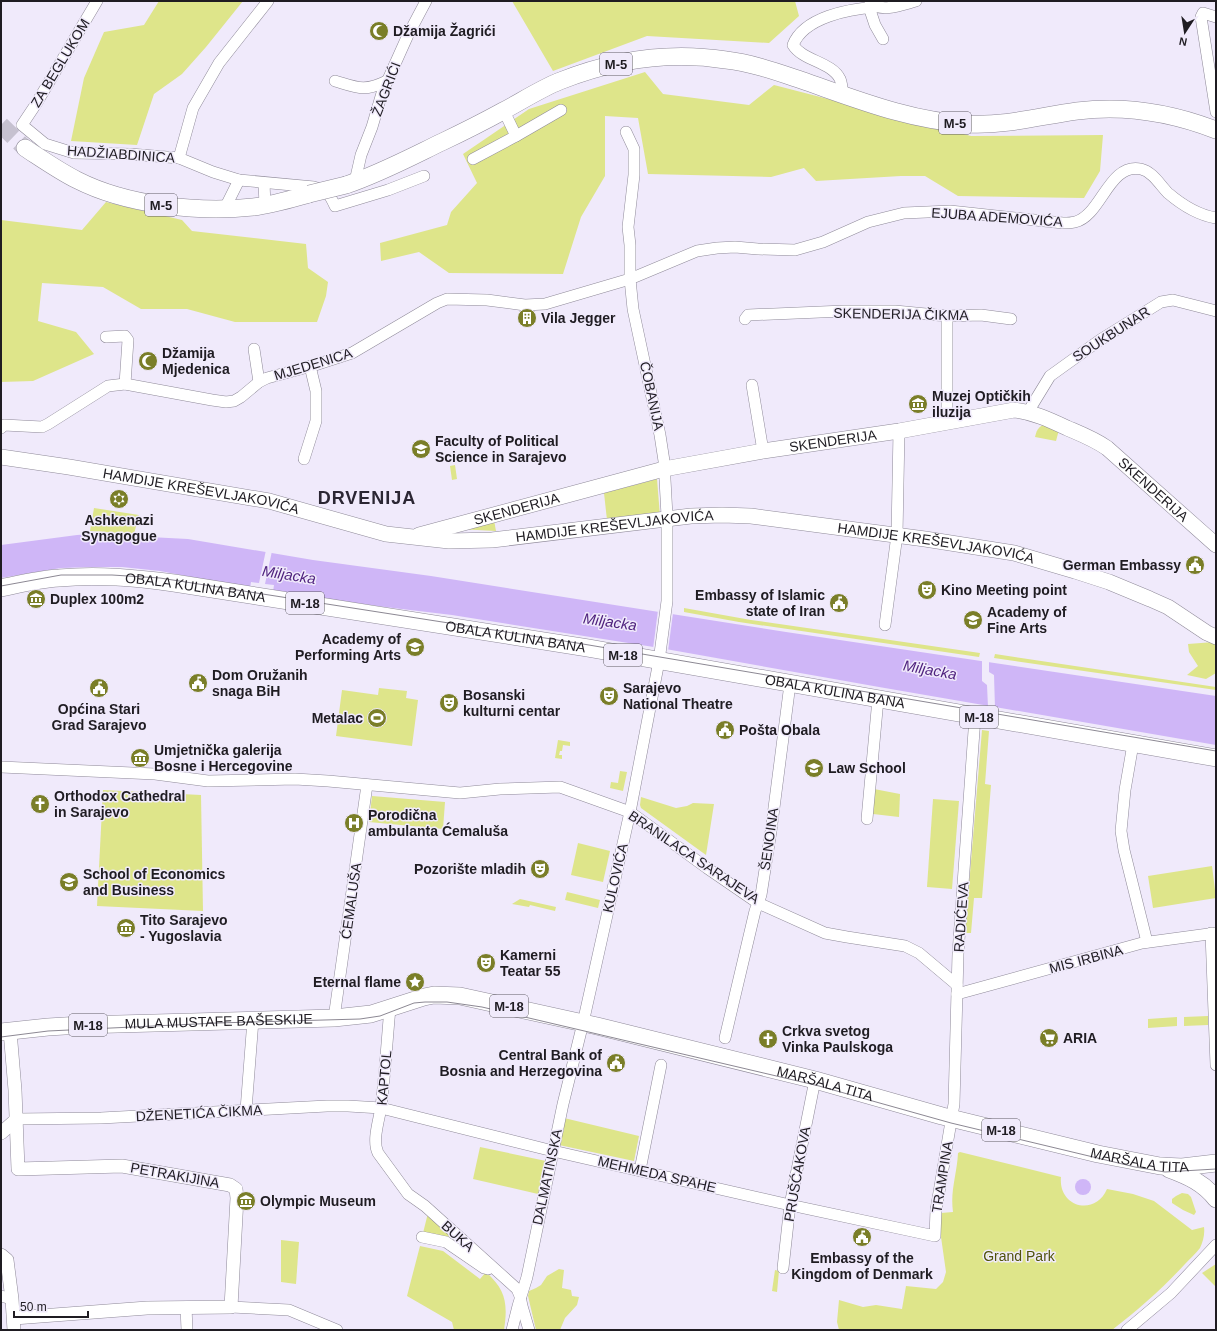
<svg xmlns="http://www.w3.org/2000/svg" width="1217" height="1331" viewBox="0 0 1217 1331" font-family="Helvetica,sans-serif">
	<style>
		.green { fill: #dee58a }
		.water { fill: #cfb6f7 }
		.pier { fill: #f0eafb }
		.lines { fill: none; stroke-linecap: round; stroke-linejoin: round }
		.primary-tunnel { stroke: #c6c1d0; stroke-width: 17; stroke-dasharray: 17 8; stroke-linecap: butt }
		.minor-casing { stroke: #8f8a99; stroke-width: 12 }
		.tertiary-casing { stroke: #8f8a99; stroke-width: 14 }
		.secondary-casing { stroke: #8f8a99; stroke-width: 16 }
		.primary-casing { stroke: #8f8a99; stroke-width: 18 }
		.minor { stroke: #fff; stroke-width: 11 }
		.tertiary { stroke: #fff; stroke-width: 13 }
		.secondary { stroke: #fff; stroke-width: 15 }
		.primary { stroke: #fff; stroke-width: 17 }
		.tram { stroke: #8c8893; stroke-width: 1 }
		.primary-bridge-casing { stroke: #8f8a99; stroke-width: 18; stroke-linecap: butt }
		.primary-bridge { stroke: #fff; stroke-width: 17 }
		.labels { text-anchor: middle; stroke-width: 3; stroke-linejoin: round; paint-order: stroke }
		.shield { fill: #f0eafb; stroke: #5e5a63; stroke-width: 1 }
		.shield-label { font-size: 13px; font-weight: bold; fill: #1f1c22 }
		.poi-label { font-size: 14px; font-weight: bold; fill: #1f1c22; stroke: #f0eafb; text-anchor: start }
		.street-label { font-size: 14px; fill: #1f1c22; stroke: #f0eafb }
		.park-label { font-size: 14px; fill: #50530b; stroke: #f0eafb }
		.water-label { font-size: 15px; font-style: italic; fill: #4f227e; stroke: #f0eafb }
		.district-label { font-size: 18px; font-weight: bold; letter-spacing: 1px; fill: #2b2633; stroke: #f0eafb }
	</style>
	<rect width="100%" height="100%" fill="#f0eafb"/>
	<g class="green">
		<polygon points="159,1 243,1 206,47 182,74 154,94 137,145 71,141 84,78 104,32 144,25"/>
		<polygon points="512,1 795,1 799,16 769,43 647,36 553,71"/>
		<polygon points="645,72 663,94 749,105 774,85 971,136 1103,135 1100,171 1084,198 958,196 925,176 901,176 816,181 804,168 771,177 648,174 638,118 605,116 605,176 581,217 563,274 449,273 419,252 381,261 380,243 447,225 451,212 477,183 463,154 529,109"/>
		<polygon points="106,202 182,220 192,231 306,244 308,268 328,282 326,296 317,322 235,322 187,309 141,309 103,287 42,283 38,321 76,332 94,354 33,381 1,382 1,220 82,230"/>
		<path d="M1049 423 1060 426 1056 441 1035 437C1037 428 1040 425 1049 423Z"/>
		<polygon points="455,465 457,479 452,480 450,466"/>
		<polygon points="657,479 660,516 607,520 604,493"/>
		<polygon points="94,508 139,515 134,534 90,531"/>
		<polygon points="494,520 496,531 458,529"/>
		<polygon points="684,608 751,620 980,653 979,657 739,622 684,612"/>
		<polygon points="1214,642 1216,645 1216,673 1206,679 1187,675 1198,666 1189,652 1188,644"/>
		<polygon points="995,654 1216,687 1216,690 994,658"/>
		<polygon points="379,688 407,691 406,698 418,700 412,746 336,736 342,690 378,695"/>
		<polygon points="982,730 989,731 985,784 991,785 982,898 974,898 971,933 965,933"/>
		<polygon points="558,740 570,742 570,746 563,745 562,751 560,751 559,755 562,755 562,759 555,758"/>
		<polygon points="620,771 627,772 623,791 610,788 611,782 618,783"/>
		<polygon points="874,789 900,794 899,817 873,814"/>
		<polygon points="103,790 201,795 203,911 97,906"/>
		<polygon points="372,796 445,802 443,829 369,822"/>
		<polygon points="641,797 676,808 687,806 693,803 714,804 706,855 641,808 640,805"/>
		<polygon points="933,799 959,801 952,889 927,887"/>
		<polygon points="578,843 610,851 603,882 571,875"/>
		<polygon points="1212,866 1216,898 1153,908 1148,876"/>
		<polygon points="567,892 600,900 598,908 565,900"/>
		<polygon points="520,899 556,907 555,911 530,905 529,907 512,904"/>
		<polygon points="1208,1016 1208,1025 1184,1026 1184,1017"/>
		<polygon points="1177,1017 1177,1026 1148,1028 1148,1019"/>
		<polygon points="564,1118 639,1136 634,1161 559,1145"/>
		<polygon points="480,1147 546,1161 538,1194 473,1179"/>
		<path d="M960 1152 1061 1177C1058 1207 1095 1217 1107 1189L1133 1194 1154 1201 1192 1230 1204 1227C1205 1234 1203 1242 1200 1248 1196 1253 1190 1259 1185 1264 1163 1288 1138 1310 1112 1330H839L837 1322 839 1300 863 1307 876 1305 902 1309 906 1286 936 1289 943 1282 946 1272 941 1237V1213L953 1212C950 1191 957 1174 958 1153Z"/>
		<polygon points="1182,1193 1188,1194 1191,1197 1196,1212 1194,1215 1183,1210 1172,1203 1172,1199 1176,1196"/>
		<polygon points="428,1213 462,1243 423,1233"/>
		<polygon points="281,1240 299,1242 296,1284 281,1282"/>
		<path d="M420 1246 443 1251 480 1279 486 1272C506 1290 508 1304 504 1330H454L452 1322 407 1296Z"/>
		<polygon points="1216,1264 1216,1287 1202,1273"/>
		<polygon points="559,1269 564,1270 562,1288 571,1290 572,1296 579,1297 577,1305 565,1318 560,1330 536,1330 528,1296 529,1291 536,1288 541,1285 547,1276"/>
		<polygon points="775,1270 779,1271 777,1292 772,1291"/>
	</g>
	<g class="water">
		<polygon points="91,534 188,539 313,560 431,576 786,632 1216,696 1216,745 879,687 660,648 452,615 385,607 306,596 234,585 160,571 122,567 90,567 61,568 1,578 1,545 77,535"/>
		<circle cx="1083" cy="1187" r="8"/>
	</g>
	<g class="pier">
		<polygon points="266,550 272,551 265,584 274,585 273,592 250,588 251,582 259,583"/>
		<polygon points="658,610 673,613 668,651 653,649"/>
		<polygon points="982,659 989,660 989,672 994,675 995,708 988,707 987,685 982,681"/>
	</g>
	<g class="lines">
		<polyline class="primary-tunnel" points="1,125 25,148"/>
		<defs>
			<g id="minor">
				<path d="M97 1 36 104 22 125 45 144 74 153 130 154 179 158 213 172 239 180 314 187C327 190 329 193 335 206L388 190 424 176"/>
				<path d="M870 4C884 12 901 5 916 1"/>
				<polyline points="869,7 875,25 883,39"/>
				<polyline points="1216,17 1203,13 1201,17 1216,112"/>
				<path d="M335 81C358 88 364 92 387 81"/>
				<path d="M843 94C842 90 842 83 840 79 832 62 803 61 793 45 804 17 849 9 876 7"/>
				<polyline points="516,136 561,110"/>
				<polyline points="179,158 193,108 219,63 268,1"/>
				<polyline points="473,159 516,136 504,111"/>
				<polyline points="357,181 356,177 361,155 372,127 382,93 408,35 426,1"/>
				<polyline points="264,183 265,205"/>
				<polyline points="225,208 239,180"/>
				<polyline points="745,319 748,315 844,311 895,311 947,316 981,315 1011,319"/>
				<polyline points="106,337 125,336 128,340 125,384"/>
				<polyline points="254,349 259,382"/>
				<polyline points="752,385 763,451"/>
				<polyline points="1028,412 1050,376 1100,340 1161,302 1173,300 1216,311"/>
				<polyline points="947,423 947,316"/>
				<path d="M1 428 4 425 42 427 48 424 108 386 125 384 212 400 226 402 234 401 241 397 259 382 267 378 315 365 352 353 437 303 447 299 487 300 525 305 545 304 630 279 697 251 717 248 735 247 758 249 795 250 823 242 868 222 904 213 950 211 1063 223C1066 223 1071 223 1075 222 1101 216 1109 162 1141 169 1153 172 1160 185 1168 193 1182 205 1198 215 1216 218"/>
				<polyline points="304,459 316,421 316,391 310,366"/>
				<polyline points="885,625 897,535 899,431"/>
				<polyline points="1133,744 1125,790 1121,831 1124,850 1147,942"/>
				<polyline points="1,767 155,774 208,781 295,779 328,781 460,793 500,789 560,787 630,812 707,868 758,903 825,933 847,937 905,946 919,953 957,985"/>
				<polyline points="867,819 878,699"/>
				<polyline points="1211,933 1216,1065"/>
				<polyline points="957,994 1142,943 1216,933"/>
				<path d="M390 1008C387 1041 385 1074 381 1107 379 1121 372 1140 378 1153L408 1194 425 1206 517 1289 520 1296 522 1306 529 1330"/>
				<polyline points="334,1018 367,785"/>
				<polyline points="725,1038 755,911 761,895 771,831 790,684"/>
				<polyline points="246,1110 253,1020"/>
				<polyline points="17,1119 101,1118 327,1106 348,1106 381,1108 553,1151 790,1205 935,1236 936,1210 954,1104 958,954 975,717"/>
				<polyline points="640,1170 661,1065"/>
				<polyline points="422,1237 446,1242 484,1268 488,1269"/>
				<polyline points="783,1268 790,1205 815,1080"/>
				<polyline points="1,1296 12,1299"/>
				<polyline points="186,1307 187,1330"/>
				<polyline points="231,1307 289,1310 337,1330"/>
				<polyline points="512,1330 518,1306 527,1277 563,1104 583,1023 630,812 659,661 667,601 667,516 664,461 660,435 633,309 630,279 630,245 628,227 634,175 634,149 626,132"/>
				<polyline points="1127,1330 1171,1293 1216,1245"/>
			</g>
			<g id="tertiary">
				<polyline points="10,1031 15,1090 18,1169 122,1166 230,1185 236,1189 237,1198 231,1307 147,1308 14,1318"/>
				<polyline points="1,1133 17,1119"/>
				<polyline points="1,1255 7,1260 12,1299 14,1330"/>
			</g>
			<g id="secondary">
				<path id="s1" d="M1 457 69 467 269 501 386 534 449 541 492 540 691 516 722 515 751 516 925 539 1014 553 1075 571 1109 582 1150 599 1168 607 1207 633 1216 637"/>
				<path id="s2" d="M419 535 664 469 763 451 899 431 1014 410C1033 412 1050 420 1067 428 1081 434 1094 439 1107 448L1216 545"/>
			</g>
			<g id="primary">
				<path d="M25 148C42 159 59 171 77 180 126 205 198 213 253 207 272 205 291 199 309 194"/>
				<path d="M346 185C379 174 411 157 442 142 463 132 483 122 503 111 522 101 540 89 560 81 613 60 669 51 726 60 752 63 777 72 801 80 856 99 910 121 968 124 1005 126 1041 116 1077 111 1124 105 1172 113 1216 130"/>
				<path id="s3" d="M1 588C20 584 40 579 59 578 97 574 136 578 174 583L588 648 1216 758"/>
				<path id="s4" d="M1 1032 48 1027 81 1025 334 1018 371 1014 424 997 434 995 460 996 597 1026 815 1080 942 1116 1098 1154 1160 1166 1182 1167 1216 1163"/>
				<path d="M1169 1169C1188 1176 1204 1183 1216 1199"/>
			</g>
		</defs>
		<use href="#minor" class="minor-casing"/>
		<use href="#tertiary" class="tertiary-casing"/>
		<use href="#secondary" class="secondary-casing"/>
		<use href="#primary" class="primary-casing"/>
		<use href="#minor" class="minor"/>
		<use href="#tertiary" class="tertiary"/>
		<use href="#secondary" class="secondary"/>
		<use href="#primary" class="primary"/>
		<g class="tram">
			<polyline points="1,586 61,575 112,575 160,578 577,643 1216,751"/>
			<polyline points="1,1037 48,1031 217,1023 360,1019 380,1016 414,1003 425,1002 447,1002 482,1007 819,1086 951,1123 1135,1167 1165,1172 1216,1169"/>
		</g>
		<defs>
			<polyline id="primary-bridge" points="309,194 346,185"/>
		</defs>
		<use href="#primary-bridge" class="primary-bridge-casing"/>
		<use href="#primary-bridge" class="primary-bridge"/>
	</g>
	<defs>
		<symbol id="mosque-disc" viewBox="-11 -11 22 22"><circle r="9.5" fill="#7a7e28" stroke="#f0eafb"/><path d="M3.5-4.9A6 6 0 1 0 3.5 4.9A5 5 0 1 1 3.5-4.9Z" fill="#fff"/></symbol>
		<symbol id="building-disc" viewBox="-11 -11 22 22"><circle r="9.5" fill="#7a7e28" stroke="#f0eafb"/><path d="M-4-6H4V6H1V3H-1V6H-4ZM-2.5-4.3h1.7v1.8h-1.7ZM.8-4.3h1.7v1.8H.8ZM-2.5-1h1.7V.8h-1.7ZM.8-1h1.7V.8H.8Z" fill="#fff"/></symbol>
		<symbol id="museum-disc" viewBox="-11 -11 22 22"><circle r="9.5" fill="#7a7e28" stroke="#f0eafb"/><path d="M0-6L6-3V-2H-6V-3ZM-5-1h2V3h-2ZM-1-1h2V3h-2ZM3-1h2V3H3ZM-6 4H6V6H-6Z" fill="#fff"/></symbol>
		<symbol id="university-disc" viewBox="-11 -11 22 22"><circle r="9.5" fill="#7a7e28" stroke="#f0eafb"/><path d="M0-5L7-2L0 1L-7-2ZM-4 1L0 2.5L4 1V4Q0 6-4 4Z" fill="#fff"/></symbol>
		<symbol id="synagogue-disc" viewBox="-11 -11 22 22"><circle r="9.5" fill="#7a7e28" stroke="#f0eafb"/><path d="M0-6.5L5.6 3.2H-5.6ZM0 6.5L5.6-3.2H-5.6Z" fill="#fff"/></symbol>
		<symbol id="civic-disc" viewBox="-11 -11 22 22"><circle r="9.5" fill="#7a7e28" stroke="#f0eafb"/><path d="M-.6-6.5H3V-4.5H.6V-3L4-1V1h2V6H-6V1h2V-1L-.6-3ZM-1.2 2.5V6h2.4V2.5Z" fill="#fff"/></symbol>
		<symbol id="theatre-disc" viewBox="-11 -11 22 22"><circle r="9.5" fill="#7a7e28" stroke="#f0eafb"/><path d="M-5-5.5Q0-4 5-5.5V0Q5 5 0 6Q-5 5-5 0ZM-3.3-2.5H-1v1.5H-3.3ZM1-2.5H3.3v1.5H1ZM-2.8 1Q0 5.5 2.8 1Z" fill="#fff"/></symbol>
		<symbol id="stadium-disc" viewBox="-11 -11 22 22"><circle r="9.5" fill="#7a7e28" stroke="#f0eafb"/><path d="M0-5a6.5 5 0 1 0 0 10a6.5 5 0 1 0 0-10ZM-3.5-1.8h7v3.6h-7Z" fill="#fff"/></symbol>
		<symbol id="church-disc" viewBox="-11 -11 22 22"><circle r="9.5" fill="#7a7e28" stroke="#f0eafb"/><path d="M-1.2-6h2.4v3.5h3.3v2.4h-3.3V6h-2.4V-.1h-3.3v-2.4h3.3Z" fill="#fff"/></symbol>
		<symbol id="hospital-disc" viewBox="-11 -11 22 22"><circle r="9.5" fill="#7a7e28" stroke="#f0eafb"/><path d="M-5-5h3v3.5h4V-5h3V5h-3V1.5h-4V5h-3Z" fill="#fff"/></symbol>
		<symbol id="sight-disc" viewBox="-11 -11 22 22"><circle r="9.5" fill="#7a7e28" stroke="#f0eafb"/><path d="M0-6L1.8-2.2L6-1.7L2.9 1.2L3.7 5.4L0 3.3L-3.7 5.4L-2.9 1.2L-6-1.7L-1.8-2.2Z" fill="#fff"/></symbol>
		<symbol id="supermarket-disc" viewBox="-11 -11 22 22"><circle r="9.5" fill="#7a7e28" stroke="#f0eafb"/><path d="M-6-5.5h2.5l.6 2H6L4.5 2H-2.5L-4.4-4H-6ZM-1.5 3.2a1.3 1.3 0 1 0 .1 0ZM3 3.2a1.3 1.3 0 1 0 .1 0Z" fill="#fff"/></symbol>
	</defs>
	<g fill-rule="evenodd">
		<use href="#mosque-disc" x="368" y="20" width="22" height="22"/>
		<use href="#building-disc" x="516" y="307" width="22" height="22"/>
		<use href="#mosque-disc" x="137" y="350" width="22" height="22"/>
		<use href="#museum-disc" x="907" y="393" width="22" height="22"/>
		<use href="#university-disc" x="410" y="438" width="22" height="22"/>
		<use href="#synagogue-disc" x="108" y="488" width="22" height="22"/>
		<use href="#civic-disc" x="1184" y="554" width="22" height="22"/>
		<use href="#theatre-disc" x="916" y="579" width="22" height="22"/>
		<use href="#museum-disc" x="25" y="588" width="22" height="22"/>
		<use href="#civic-disc" x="828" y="592" width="22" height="22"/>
		<use href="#university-disc" x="962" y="609" width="22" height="22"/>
		<use href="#university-disc" x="404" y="636" width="22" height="22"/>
		<use href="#civic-disc" x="187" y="672" width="22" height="22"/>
		<use href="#civic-disc" x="88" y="677" width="22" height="22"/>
		<use href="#theatre-disc" x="598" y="685" width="22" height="22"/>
		<use href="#theatre-disc" x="438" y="692" width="22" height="22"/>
		<use href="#stadium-disc" x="366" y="707" width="22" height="22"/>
		<use href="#civic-disc" x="714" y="719" width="22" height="22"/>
		<use href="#museum-disc" x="129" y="747" width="22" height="22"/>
		<use href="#university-disc" x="803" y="757" width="22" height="22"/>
		<use href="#church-disc" x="29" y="793" width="22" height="22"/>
		<use href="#hospital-disc" x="343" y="812" width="22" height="22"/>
		<use href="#theatre-disc" x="529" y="858" width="22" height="22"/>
		<use href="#university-disc" x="58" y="871" width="22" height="22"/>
		<use href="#museum-disc" x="115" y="917" width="22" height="22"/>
		<use href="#theatre-disc" x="475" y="952" width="22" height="22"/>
		<use href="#sight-disc" x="404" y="971" width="22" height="22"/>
		<use href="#supermarket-disc" x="1038" y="1027" width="22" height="22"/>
		<use href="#church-disc" x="757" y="1028" width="22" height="22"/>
		<use href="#civic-disc" x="605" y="1052" width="22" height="22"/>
		<use href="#museum-disc" x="235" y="1190" width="22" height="22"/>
		<use href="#civic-disc" x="851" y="1226" width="22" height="22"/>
	</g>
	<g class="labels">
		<g class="shield">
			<rect x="600" y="53" width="32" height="22" rx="3"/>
			<rect x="939" y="112" width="32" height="22" rx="3"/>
			<rect x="145" y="194" width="32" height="22" rx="3"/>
			<rect x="286" y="592" width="38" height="22" rx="3"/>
			<rect x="604" y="644" width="38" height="22" rx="3"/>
			<rect x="960" y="706" width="38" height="22" rx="3"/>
			<rect x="490" y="995" width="38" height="22" rx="3"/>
			<rect x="69" y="1014" width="38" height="22" rx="3"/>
			<rect x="982" y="1119" width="38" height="22" rx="3"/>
		</g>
		<g class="shield-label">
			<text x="616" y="69">M-5</text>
			<text x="955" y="128">M-5</text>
			<text x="161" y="210">M-5</text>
			<text x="305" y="608">M-18</text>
			<text x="623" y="660">M-18</text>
			<text x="979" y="722">M-18</text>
			<text x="509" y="1011">M-18</text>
			<text x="88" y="1030">M-18</text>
			<text x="1001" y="1135">M-18</text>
		</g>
		<g class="poi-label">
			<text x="393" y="36">Džamija Žagrići</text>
			<text x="541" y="323">Vila Jegger</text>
			<text x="162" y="358">Džamija<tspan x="162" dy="16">Mjedenica</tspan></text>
			<text x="932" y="401">Muzej Optičkih<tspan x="932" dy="16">iluzija</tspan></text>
			<text x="435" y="446">Faculty of Political<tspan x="435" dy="16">Science in Sarajevo</tspan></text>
			<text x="119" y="525" text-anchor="middle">Ashkenazi<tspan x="119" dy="16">Synagogue</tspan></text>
			<text x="1181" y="570" text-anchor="end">German Embassy</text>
			<text x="941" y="595">Kino Meeting point</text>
			<text x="825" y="600" text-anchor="end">Embassy of Islamic<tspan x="825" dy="16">state of Iran</tspan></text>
			<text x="50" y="604">Duplex 100m2</text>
			<text x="987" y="617">Academy of<tspan x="987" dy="16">Fine Arts</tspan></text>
			<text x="401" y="644" text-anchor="end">Academy of<tspan x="401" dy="16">Performing Arts</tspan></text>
			<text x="212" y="680">Dom Oružanih<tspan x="212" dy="16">snaga BiH</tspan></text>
			<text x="623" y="693">Sarajevo<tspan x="623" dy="16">National Theatre</tspan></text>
			<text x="463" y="700">Bosanski<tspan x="463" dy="16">kulturni centar</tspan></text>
			<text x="99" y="714" text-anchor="middle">Općina Stari<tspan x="99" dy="16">Grad Sarajevo</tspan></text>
			<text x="363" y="723" text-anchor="end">Metalac</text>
			<text x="739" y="735">Pošta Obala</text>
			<text x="154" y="755">Umjetnička galerija<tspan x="154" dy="16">Bosne i Hercegovine</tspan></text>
			<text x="828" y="773">Law School</text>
			<text x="54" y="801">Orthodox Cathedral<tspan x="54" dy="16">in Sarajevo</tspan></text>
			<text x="368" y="820">Porodična<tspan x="368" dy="16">ambulanta Ćemaluša</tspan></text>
			<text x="526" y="874" text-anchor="end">Pozorište mladih</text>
			<text x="83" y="879">School of Economics<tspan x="83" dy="16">and Business</tspan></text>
			<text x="140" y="925">Tito Sarajevo<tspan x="140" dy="16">- Yugoslavia</tspan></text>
			<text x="500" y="960">Kamerni<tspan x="500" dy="16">Teatar 55</tspan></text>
			<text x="401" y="987" text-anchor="end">Eternal flame</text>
			<text x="782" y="1036">Crkva svetog<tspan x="782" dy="16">Vinka Paulskoga</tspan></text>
			<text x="1063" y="1043">ARIA</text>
			<text x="602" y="1060" text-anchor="end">Central Bank of<tspan x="602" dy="16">Bosnia and Herzegovina</tspan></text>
			<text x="260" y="1206">Olympic Museum</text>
			<text x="862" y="1263" text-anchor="middle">Embassy of the<tspan x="862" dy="16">Kingdom of Denmark</tspan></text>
		</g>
		<g class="street-label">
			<text transform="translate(60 63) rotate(-59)" y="5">ZA BEGLUKOM</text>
			<text transform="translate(386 89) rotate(-69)" y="5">ŽAGRIĆI</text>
			<text transform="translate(121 154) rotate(4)" y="5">HADŽIABDINICA</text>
			<text transform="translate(997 217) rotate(4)" y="5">EJUBA ADEMOVIĆA</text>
			<text transform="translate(901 314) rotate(1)" y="5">SKENDERIJA ČIKMA</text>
			<text transform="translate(1111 334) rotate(-33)" y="5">SOUKBUNAR</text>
			<text transform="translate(313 364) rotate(-17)" y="5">MJEDENICA</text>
			<text transform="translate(652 396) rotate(78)" y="5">ČOBANIJA</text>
			<text dy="5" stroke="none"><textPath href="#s2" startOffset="425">SKENDERIJA</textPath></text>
			<text dy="5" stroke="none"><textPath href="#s2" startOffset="772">SKENDERIJA</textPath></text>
			<text dy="5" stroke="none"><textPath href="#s1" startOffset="203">HAMDIJE KREŠEVLJAKOVIĆA</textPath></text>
			<text dy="5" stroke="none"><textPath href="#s2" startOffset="101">SKENDERIJA</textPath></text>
			<text dy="5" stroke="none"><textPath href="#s1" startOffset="623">HAMDIJE KREŠEVLJAKOVIĆA</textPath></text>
			<text dy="5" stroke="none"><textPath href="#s1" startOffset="947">HAMDIJE KREŠEVLJAKOVIĆA</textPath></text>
			<text dy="5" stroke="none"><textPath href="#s3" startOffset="196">OBALA KULINA BANA</textPath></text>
			<text dy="5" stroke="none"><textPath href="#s3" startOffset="520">OBALA KULINA BANA</textPath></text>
			<text dy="5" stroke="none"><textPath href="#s3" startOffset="844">OBALA KULINA BANA</textPath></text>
			<text transform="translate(769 839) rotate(-82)" y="5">ŠENOINA</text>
			<text transform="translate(694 857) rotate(34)" y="5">BRANILACA SARAJEVA</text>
			<text transform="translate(615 878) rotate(-77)" y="5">KULOVIĆA</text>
			<text transform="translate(351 901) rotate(-82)" y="5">ĆEMALUŠA</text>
			<text transform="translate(961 917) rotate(-86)" y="5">RADIĆEVA</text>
			<text transform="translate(1086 959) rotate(-15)" y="5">MIS IRBINA</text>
			<text dy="5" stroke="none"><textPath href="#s4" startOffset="218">MULA MUSTAFE BAŠESKIJE</textPath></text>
			<text transform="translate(384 1078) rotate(-85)" y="5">KAPTOL</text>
			<text dy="5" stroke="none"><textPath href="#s4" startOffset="838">MARŠALA TITA</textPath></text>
			<text transform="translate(199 1113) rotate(-3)" y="5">DŽENETIĆA ČIKMA</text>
			<text dy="5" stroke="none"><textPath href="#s4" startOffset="1162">MARŠALA TITA</textPath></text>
			<text transform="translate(657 1174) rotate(13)" y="5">MEHMEDA SPAHE</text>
			<text transform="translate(797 1174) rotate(-80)" y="5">PRUŠĆAKOVA</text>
			<text transform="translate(175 1175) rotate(10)" y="5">PETRAKIJINA</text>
			<text transform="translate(547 1177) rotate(-78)" y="5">DALMATINSKA</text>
			<text transform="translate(942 1177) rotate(-81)" y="5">TRAMPINA</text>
			<text transform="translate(458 1236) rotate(42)" y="5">BUKA</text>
		</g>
		<g class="park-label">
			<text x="1019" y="1261">Grand Park</text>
		</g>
		<g class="water-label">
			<text transform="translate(289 575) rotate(9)" y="5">Miljacka</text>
			<text transform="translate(610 622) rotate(8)" y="5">Miljacka</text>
			<text transform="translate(930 670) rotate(10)" y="5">Miljacka</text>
		</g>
		<g class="district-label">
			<text x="367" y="504">DRVENIJA</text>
		</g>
	</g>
	<rect width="1217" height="1331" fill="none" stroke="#1f1c22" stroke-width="4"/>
	<g transform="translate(1185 32) rotate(192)" stroke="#f0eafb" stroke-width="3" paint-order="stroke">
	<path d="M0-3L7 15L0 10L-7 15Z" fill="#1f1c22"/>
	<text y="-6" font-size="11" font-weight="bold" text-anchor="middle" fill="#1f1c22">N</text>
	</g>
	<path d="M14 1311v6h74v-6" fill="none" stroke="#1f1c22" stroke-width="2"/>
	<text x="20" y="1311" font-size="12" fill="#1f1c22" stroke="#f0eafb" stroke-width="3" paint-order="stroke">50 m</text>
</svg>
